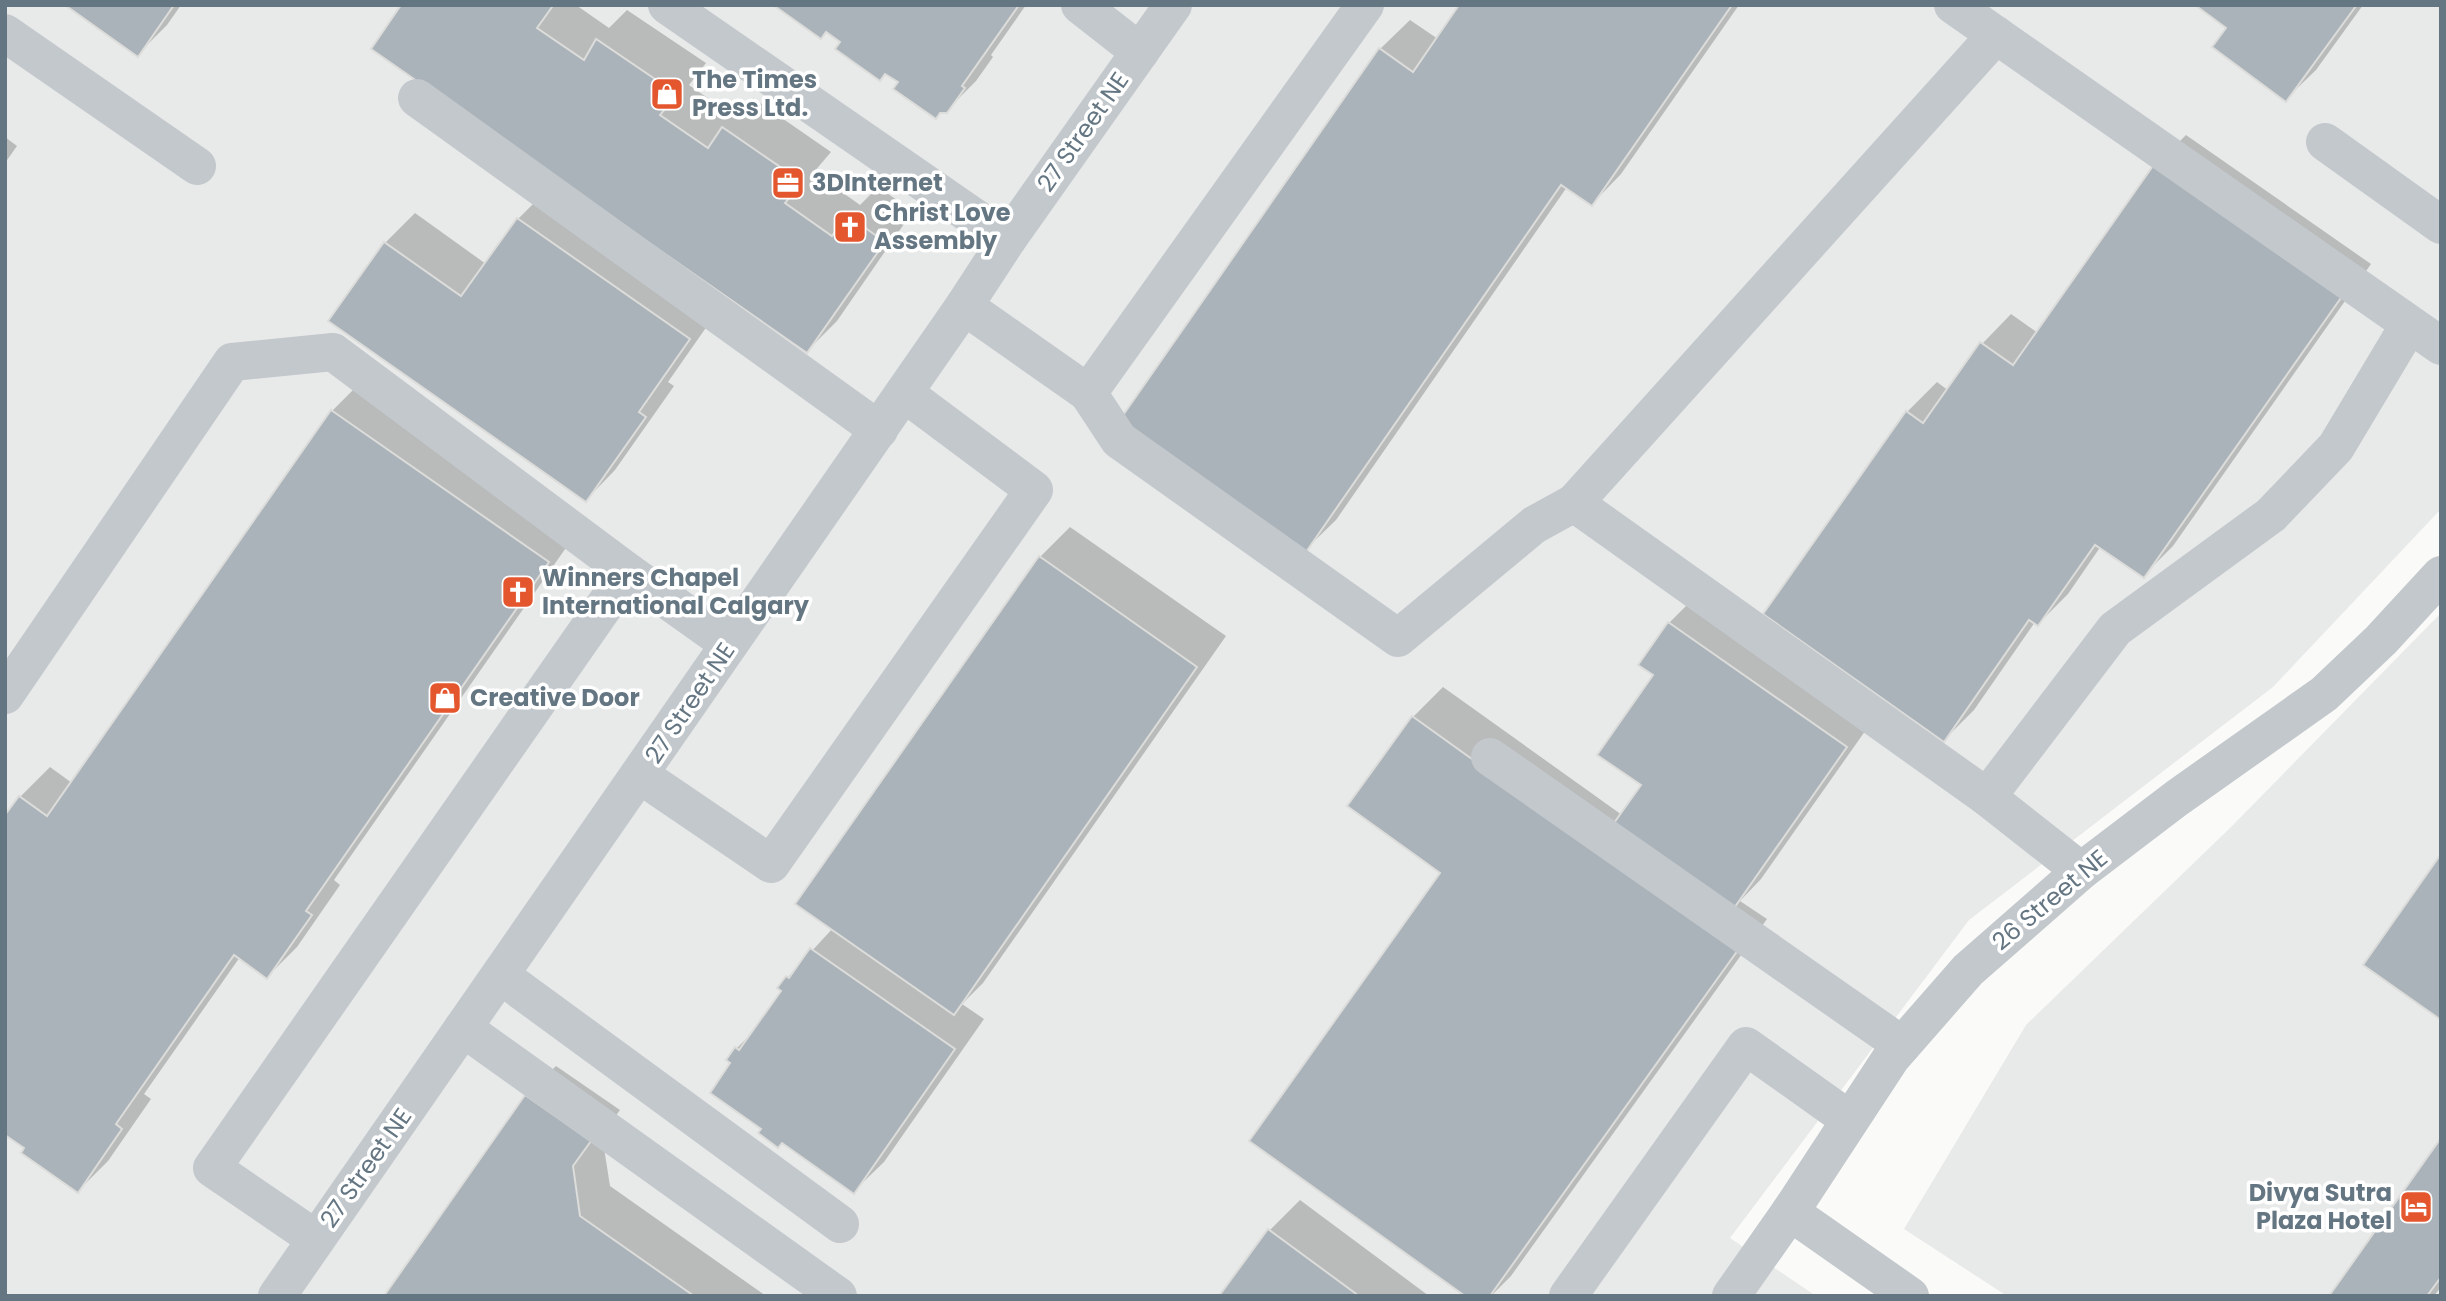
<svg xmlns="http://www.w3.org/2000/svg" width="2446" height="1301" viewBox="0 0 2446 1301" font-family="Poppins,sans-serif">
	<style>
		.built { fill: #e8e9e9 }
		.shadow { fill: #0003 }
		.building { fill: #aab3b9; stroke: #dcdcda; stroke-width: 2 }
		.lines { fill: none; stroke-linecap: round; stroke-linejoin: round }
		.minor { stroke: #c3c8cc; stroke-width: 38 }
		.labels { text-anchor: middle; stroke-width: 7; stroke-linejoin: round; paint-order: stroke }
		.poi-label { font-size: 24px; font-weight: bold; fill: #657683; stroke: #fff; text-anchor: start }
		.street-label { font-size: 24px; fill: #657683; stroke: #fff }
	</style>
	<rect width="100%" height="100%" fill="#fafaf8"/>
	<g class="built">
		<polygon points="5,5 2441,5 2441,509 2273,687 1969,920 1730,1238 1816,1296 5,1296"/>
		<polygon points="2441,613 2441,1296 2007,1296 1904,1229 2026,1025 2232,826"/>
	</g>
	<g class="shadow">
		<polygon points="68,5 181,5 167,25 137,55"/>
		<polygon points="403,5 576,5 609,28 627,10 706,63 689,85 735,117 753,98 831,152 814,172 860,205 878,187 913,211 837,321 807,351"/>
		<polygon points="779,5 1026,5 991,55 993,57 976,81 946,111 827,31"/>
		<polygon points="1461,5 1739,5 1621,174 1592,204 1567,187 1336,520 1306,549 1380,49 1410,20 1438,39"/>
		<polygon points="2198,5 2363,5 2316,70 2286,99 2229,28"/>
		<polygon points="2186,135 2371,264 2173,546 2143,576 2101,546 2068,594 2038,624 2035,622 1974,710 1944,740 1907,412 1937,382 1949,391 1982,344 2011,314 2038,333 2157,164"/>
		<polygon points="5,137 17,146 5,163"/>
		<polygon points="548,189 719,309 668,382 674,386 615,470 586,500 385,243 415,213 486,264 518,219"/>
		<polygon points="362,381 577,532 334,880 340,885 297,947 267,977 240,957 144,1094 151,1099 108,1161 78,1191 27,1148 20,797 50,767 72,783 332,411"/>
		<polygon points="1070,527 1226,636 983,983 962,1004 984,1019 884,1162 854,1191 764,1128 733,1062 737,1048 756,1029 783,990 780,988 788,977 833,928 798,903 1040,557"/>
		<polygon points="1699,593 1875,717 1761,879 1740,901 1767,919 1511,1276 1491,1296 1468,1296 1443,873 1413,717 1443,687 1622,815 1643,785 1655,675 1669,623"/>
		<polygon points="556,1066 620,1110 602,1135 610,1186 766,1296 386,1296 526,1096"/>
		<polygon points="2441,1141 2441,1287 2434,1296 2331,1296"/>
		<polygon points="1300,1200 1429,1296 1221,1296 1270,1230"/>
	</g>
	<g class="building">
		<polygon points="65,5 174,5 138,57"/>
		<polygon points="401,5 549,5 552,7 537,28 584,60 596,39 677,94 660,115 708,148 722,127 802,182 785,203 832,236 847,215 885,242 807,353 371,49"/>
		<polygon points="777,5 1019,5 962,86 965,88 947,113 940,113 936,119 893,89 898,82 885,74 880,81 835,49 840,42 826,32 821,39 776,7"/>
		<polygon points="1459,5 1732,5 1592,206 1561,185 1306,552 1119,421 1379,48 1413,72"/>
		<polygon points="2195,5 2356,5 2356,6 2286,102 2212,47 2226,28"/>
		<polygon points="2155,163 2343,295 2144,578 2095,545 2038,626 2029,620 1944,742 1763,614 1906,411 1923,423 1980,342 2013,365"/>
		<polygon points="517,218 690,339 639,412 646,417 586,502 328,321 384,242 461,296"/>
		<polygon points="331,410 549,562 306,911 312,915 267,979 234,955 116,1124 122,1129 78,1193 21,1153 24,1148 5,1135 5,815 19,796 47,816"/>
		<polygon points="1039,556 1197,667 954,1015 795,904"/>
		<polygon points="1668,622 1847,747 1732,911 1614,823 1641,785 1597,755 1653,675 1638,665"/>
		<polygon points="1412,716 1738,950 1490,1296 1465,1296 1249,1141 1440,873 1347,806"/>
		<polygon points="2441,854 2441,1020 2363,965"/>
		<polygon points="810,948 955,1049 854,1194 782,1143 778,1148 758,1133 761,1129 710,1093 730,1063 726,1060 735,1047 739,1050 781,991 777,988 786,976 789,978"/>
		<polygon points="525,1095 591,1141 573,1166 580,1216 694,1296 384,1296"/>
		<polygon points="2441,1138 2441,1277 2427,1296 2329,1296"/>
		<polygon points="1268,1229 1359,1296 1219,1296"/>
	</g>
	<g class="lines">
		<g class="minor">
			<polyline points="667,5 1007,240"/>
			<polyline points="1080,5 1140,52"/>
			<polyline points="1953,5 2441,346"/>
			<polyline points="5,33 197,166"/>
			<polyline points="1996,35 1574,503 1987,797 2081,871"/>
			<polyline points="417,98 879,430"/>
			<polyline points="2325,142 2441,225"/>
			<polyline points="964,306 1088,393 1365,5"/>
			<polyline points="1088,393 1119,440 1398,638 1534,525 1574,503"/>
			<polyline points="5,695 232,362 333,352 628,572"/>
			<polyline points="1490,757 1902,1045"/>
			<polyline points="640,775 771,864 1034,490 904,393"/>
			<polyline points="1987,797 2115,629 2271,515 2336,447 2409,325"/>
			<polyline points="500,975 840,1224"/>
			<polyline points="463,1028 838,1296"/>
			<polyline points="1790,1212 1910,1296"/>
			<polyline points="316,1239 212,1168 628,572 729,644"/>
			<polyline points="277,1296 964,306 1007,240 1173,5"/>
			<polyline points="1568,1296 1746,1046 1850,1120"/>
			<polyline points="1731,1296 1790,1212 1891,1058 1968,970 2081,871 2177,798 2324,694 2381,640 2441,575"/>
		</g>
	</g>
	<defs>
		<symbol id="shop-square" viewBox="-11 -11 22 22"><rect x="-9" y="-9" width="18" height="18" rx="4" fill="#e4572e" stroke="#fff"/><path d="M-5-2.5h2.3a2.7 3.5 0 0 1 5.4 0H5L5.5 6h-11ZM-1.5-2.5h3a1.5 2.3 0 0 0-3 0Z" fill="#fff"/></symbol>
		<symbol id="office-square" viewBox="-11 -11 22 22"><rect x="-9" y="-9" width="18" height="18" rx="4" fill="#e4572e" stroke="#fff"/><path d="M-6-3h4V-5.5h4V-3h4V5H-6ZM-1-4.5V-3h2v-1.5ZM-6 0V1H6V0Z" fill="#fff"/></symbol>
		<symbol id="church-square" viewBox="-11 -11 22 22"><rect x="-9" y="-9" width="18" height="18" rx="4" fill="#e4572e" stroke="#fff"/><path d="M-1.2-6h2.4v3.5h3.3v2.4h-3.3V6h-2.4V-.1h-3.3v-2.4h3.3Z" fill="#fff"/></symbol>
		<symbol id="hotel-square" viewBox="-11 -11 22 22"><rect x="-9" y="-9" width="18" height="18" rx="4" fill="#e4572e" stroke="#fff"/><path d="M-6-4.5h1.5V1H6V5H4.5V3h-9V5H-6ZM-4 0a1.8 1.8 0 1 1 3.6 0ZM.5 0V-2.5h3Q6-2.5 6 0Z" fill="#fff"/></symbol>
	</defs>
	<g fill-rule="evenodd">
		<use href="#shop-square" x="648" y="75" width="38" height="38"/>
		<use href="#office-square" x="769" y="164" width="38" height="38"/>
		<use href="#church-square" x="831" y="208" width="38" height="38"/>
		<use href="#church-square" x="499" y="573" width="38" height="38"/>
		<use href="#shop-square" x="426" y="679" width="38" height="38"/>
		<use href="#hotel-square" x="2397" y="1188" width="38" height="38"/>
	</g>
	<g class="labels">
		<g class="poi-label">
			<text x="692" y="88">The Times<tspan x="692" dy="28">Press Ltd.</tspan></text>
			<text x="812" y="191">3DInternet</text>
			<text x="874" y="221">Christ Love<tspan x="874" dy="28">Assembly</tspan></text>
			<text x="542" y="586">Winners Chapel<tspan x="542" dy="28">International Calgary</tspan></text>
			<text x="470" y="706">Creative Door</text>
			<text x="2392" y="1201" text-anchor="end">Divya Sutra<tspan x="2392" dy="28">Plaza Hotel</tspan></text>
		</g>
		<g class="street-label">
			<text transform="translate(1083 132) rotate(-55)" y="8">27 Street NE</text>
			<text transform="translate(690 703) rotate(-56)" y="8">27 Street NE</text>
			<text transform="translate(2050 900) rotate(-40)" y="8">26 Street NE</text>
			<text transform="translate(366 1168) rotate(-55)" y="8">27 Street NE</text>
		</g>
	</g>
	<rect width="2446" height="1301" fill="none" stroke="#657683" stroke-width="14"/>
</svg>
